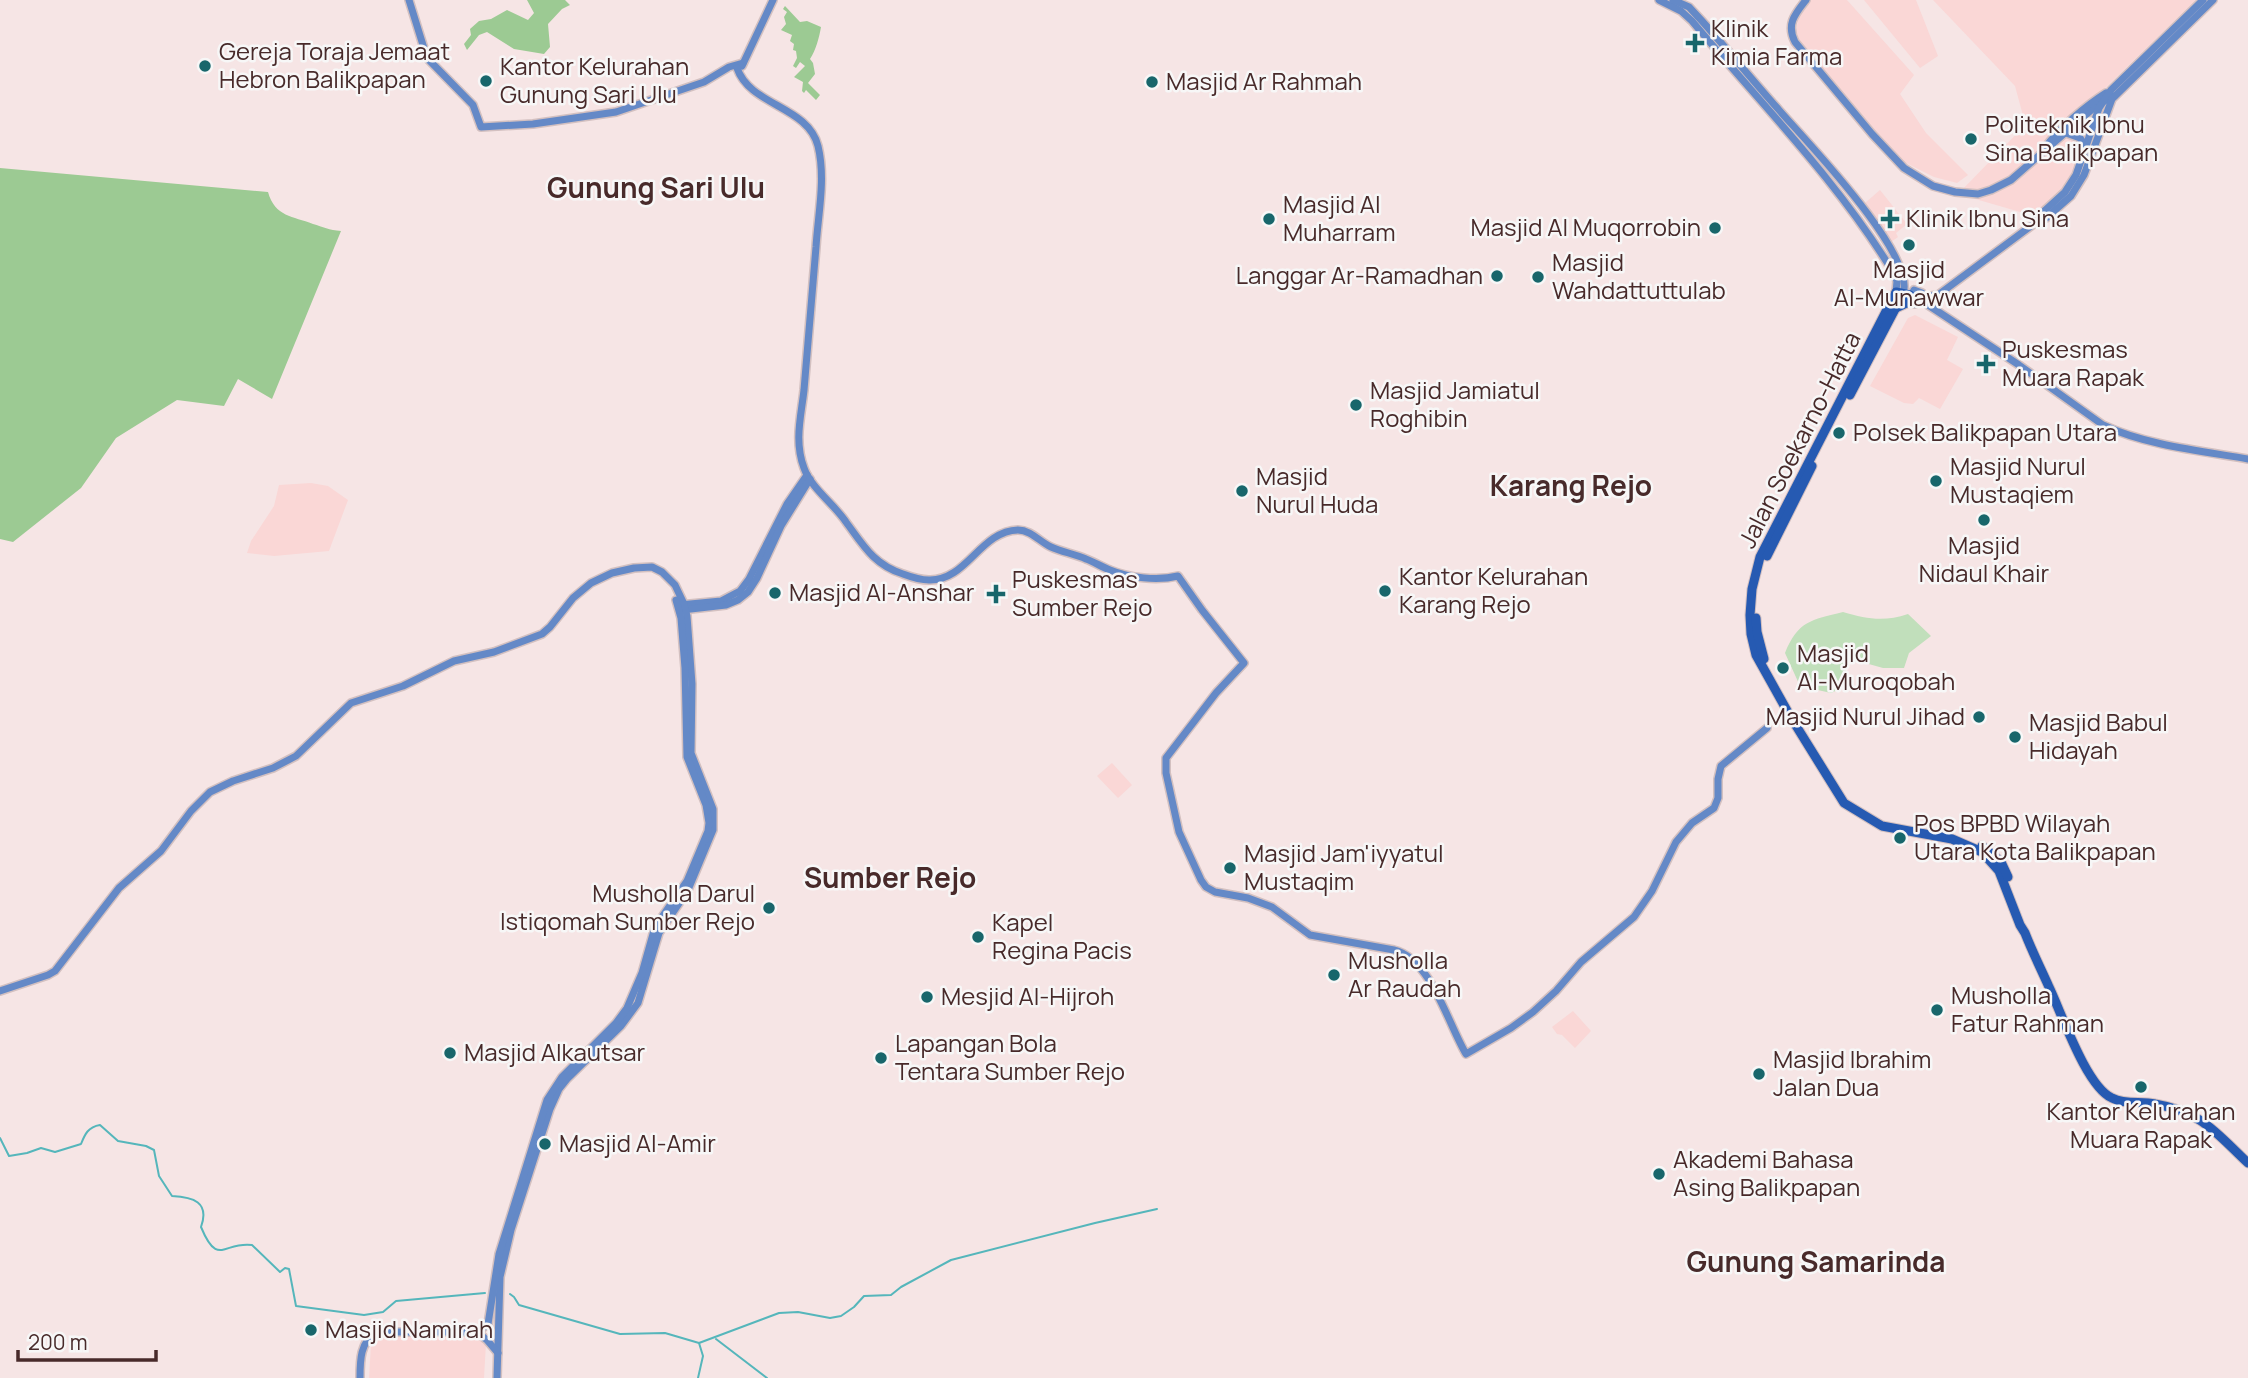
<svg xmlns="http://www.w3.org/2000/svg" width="2248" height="1378" viewBox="0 0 2248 1378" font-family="Manrope,sans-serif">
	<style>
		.built { fill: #fad7d6 }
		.green { fill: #c1dfbb }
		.forest { fill: #9cca93 }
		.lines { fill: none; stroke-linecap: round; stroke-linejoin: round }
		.stream { stroke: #55b6bb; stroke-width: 2 }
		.secondary-casing { stroke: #d3c0c0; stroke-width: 10 }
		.highway-casing { stroke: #d3c0c0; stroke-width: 11 }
		.secondary { stroke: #6489c7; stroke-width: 7 }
		.highway { stroke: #265ab2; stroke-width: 9 }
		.poi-dot { fill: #18666b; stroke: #f7f7f7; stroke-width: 2.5 }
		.labels { text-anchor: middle; stroke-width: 5; stroke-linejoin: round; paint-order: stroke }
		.poi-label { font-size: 24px; fill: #482a2a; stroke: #f7f7f7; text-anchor: start }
		.street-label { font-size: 24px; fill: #482a2a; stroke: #f7f7f7 }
		.quarter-label { font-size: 28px; font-weight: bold; fill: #482a2a; stroke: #f7f7f7 }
	</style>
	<rect width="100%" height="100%" fill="#f6e5e5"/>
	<g class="built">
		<polygon points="1809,0 1847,0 1914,75 1900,94 1926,133 1968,175 1957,183 1934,177 1896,158 1800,42 1796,31 1799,14"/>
		<polygon points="1864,0 1916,0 1938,56 1920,68"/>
		<polygon points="1933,0 2196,0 2096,97 2085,143 2072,172 2063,189 2034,216 1958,194 2032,118 2025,123 2015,86"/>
		<polygon points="1880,190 1907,224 1896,233 1898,237 1891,242 1865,203"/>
		<polygon points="1915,315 1958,337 1947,360 1963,369 1940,409 1919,398 1913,404 1904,403 1870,386 1908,318"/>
		<polygon points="311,483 328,486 348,500 329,551 274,556 247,553 251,541 274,506 279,485"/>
		<polygon points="1112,763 1132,785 1118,798 1097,776"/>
		<polygon points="1573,1011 1591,1031 1575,1048 1562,1035 1557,1034 1552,1027"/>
		<polygon points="381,1332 479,1334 486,1343 484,1378 369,1378 371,1344 374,1337"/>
	</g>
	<path class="green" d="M1843 612C1867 619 1884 622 1908 614L1931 636 1909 653 1904 668H1883L1858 661 1847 664 1842 688 1831 693 1800 686 1785 653C1798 621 1811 620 1843 612Z"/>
	<g class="forest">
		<polygon points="527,0 565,0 570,5 562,9 548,24 550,47 544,54 514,49 487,32 479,35 467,50 464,44 471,35 470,29 479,21 491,19 507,10 528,20 534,13"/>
		<path d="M785 6 800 22 807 21 821 27C819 38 816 50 810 59L813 63 815 74 808 83 820 95 816 100 806 90 804 93 802 91 803 82 794 77 805 66 800 62 796 68 793 66 797 58 796 51 793 50 794 44 790 41 792 35 781 30 786 24 784 17 787 12 783 9Z"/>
		<path d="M0 168 268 192C275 217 293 216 313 224 323 227 329 230 341 231L272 399 238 379 224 406 177 400 116 438 81 488 13 542 0 539Z"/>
	</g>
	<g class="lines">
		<g class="stream">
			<path d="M0 1138 9 1156 27 1153 41 1148 55 1152 81 1144C85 1134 88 1127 100 1125L118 1141 146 1146 154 1150 159 1176 172 1196C193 1197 210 1202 201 1227 218 1268 224 1241 252 1245L280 1272 285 1268 289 1269 296 1306 364 1315 383 1312 396 1301 485 1293"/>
			<polyline points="510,1294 514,1297 519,1305 620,1334 665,1333 699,1343 703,1356 698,1378"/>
			<polyline points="716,1339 767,1378"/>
			<polyline points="699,1343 779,1313 798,1312 830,1318 841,1316 854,1307 864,1296 891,1295 901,1287 951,1260 1095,1223 1157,1209"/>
		</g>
		<defs>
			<g id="secondary">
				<polyline points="409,0 427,58 473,105 481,127 533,124 616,112 704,82 729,67 743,63"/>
				<path d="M1659 0 1681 11 1692 21C1761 104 1837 180 1893 272L1897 281 1896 292"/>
				<path d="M1673 0 1689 7 1702 21C1728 50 1753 81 1779 110 1806 141 1917 255 1903 294"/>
				<path d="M1806 0C1795 14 1786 24 1795 42L1872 134 1904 168 1933 186 1955 192 1978 194 1991 190 2011 180 2097 105 2114 96"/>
				<polyline points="742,66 773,0"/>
				<path d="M737 68C750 106 808 106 818 146 826 179 818 214 816 247 812 294 808 342 804 390 801 417 794 441 804 468 811 488 834 504 846 522 863 545 874 565 903 574 911 577 920 580 929 580 967 581 980 531 1018 530 1031 530 1040 542 1051 547 1062 552 1075 554 1086 559 1094 562 1102 567 1110 570 1129 578 1158 581 1178 576L1202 610 1244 663 1216 693 1166 758V773L1179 832 1201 880 1206 887 1215 892 1248 898 1272 907 1310 935 1394 950C1431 959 1448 1024 1466 1054L1511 1028 1533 1012 1556 991 1581 962 1634 917 1652 891 1676 842 1692 823 1714 808 1718 798V779L1721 766 1767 728"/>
				<polyline points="2066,133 2080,138 2086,147"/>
				<path d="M2045 148C2058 129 2087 105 2106 93"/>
				<polyline points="2036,222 2042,213 2065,192 2076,175 2099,108 2111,90 2203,0"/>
				<polyline points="1922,293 1914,290 1910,298 1915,304 1922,301"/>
				<polyline points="1924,297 1938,295 2035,223 2046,218 2071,196 2084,175 2112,99 2213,0"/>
				<path d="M1922 301 2019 365 2103 425C2145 445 2201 451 2248 459"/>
				<polyline points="680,605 721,601 740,591 749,579 787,504 807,475"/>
				<polyline points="682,610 726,605 738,600 748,592 757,578 781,526 810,479"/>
				<polyline points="0,991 48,975 55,971 119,888 161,851 191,811 210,792 233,781 273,768 296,756 351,703 403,686 454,661 494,652 542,634 550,627 573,598 591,583 612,573 634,568 652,567 662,572 675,585 684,604 687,616 692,684 691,753 713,809 713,830 688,890 659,933 638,1003 621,1026 567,1079 559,1089 550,1109 511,1230 500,1277 497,1378"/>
				<polyline points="477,1332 487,1340 498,1353"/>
				<path d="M360 1378C360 1361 360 1341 377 1332H477L488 1324 499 1254 547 1100 562 1077 616 1023 627 1008 642 973 655 927 687 881 708 831 709 823 706 805 687 757 685 668 681 618 676 600"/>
			</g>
			<g id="highway">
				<path d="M1910 295 1896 292 1760 557 1752 589 1750 615 1751 634 1756 655 1790 716 1844 803 1882 826 1952 839 1982 852 1999 871 2020 925 2025 933C2032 951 2041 969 2049 987 2062 1014 2086 1086 2112 1098 2125 1105 2141 1101 2155 1104 2202 1112 2215 1132 2248 1163"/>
				<polyline points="1896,308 1911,301"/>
				<polyline points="1850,395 1903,294"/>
				<polyline points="1767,556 1812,466"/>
				<polyline points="1756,618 1757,632 1764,659"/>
				<polyline points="1982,846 2001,862 2008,877"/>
			</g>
		</defs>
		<use href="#secondary" class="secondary-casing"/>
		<use href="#highway" class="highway-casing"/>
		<use href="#secondary" class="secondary"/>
		<use href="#highway" class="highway"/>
	</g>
	<g class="poi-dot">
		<path d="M1691.5 32.5h7v7h7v7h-7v7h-7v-7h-7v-7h7z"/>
		<circle cx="205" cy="66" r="7"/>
		<circle cx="486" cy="81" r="7"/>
		<circle cx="1152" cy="82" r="7"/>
		<circle cx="1971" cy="139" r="7"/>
		<circle cx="1269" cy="219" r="7"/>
		<path d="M1886.5 208.5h7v7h7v7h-7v7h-7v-7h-7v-7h7z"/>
		<circle cx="1715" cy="228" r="7"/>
		<circle cx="1909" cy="245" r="7"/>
		<circle cx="1497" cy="276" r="7"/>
		<circle cx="1538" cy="277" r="7"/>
		<path d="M1982.5 353.5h7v7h7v7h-7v7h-7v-7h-7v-7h7z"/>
		<circle cx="1356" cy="405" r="7"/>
		<circle cx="1839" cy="433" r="7"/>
		<circle cx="1936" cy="481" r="7"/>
		<circle cx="1242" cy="491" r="7"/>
		<circle cx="1984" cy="520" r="7"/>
		<circle cx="1385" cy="591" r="7"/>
		<circle cx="775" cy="593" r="7"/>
		<path d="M992.5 583.5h7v7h7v7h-7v7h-7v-7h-7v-7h7z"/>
		<circle cx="1783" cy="668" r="7"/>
		<circle cx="1979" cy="717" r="7"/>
		<circle cx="2015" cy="737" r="7"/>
		<circle cx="1900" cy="838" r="7"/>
		<circle cx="1230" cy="868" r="7"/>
		<circle cx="769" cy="908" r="7"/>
		<circle cx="978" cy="937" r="7"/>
		<circle cx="1334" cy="975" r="7"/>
		<circle cx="927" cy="997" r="7"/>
		<circle cx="1937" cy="1010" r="7"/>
		<circle cx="450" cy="1053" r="7"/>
		<circle cx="881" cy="1058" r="7"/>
		<circle cx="1759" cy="1074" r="7"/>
		<circle cx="2141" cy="1087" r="7"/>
		<circle cx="545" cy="1144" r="7"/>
		<circle cx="1659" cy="1174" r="7"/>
		<circle cx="311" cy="1330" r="7"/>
	</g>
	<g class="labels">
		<g class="poi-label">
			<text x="1711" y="37">Klinik<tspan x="1711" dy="28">Kimia Farma</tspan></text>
			<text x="219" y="60">Gereja Toraja Jemaat<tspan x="219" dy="28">Hebron Balikpapan</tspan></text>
			<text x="500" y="75">Kantor Kelurahan<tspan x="500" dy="28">Gunung Sari Ulu</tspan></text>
			<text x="1166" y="90">Masjid Ar Rahmah</text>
			<text x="1985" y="133">Politeknik Ibnu<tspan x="1985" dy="28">Sina Balikpapan</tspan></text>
			<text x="1283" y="213">Masjid Al<tspan x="1283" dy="28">Muharram</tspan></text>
			<text x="1906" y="227">Klinik Ibnu Sina</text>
			<text x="1701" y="236" text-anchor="end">Masjid Al Muqorrobin</text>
			<text x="1552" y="271">Masjid<tspan x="1552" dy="28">Wahdattuttulab</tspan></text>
			<text x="1909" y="278" text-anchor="middle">Masjid<tspan x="1909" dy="28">Al-Munawwar</tspan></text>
			<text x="1483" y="284" text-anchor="end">Langgar Ar-Ramadhan</text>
			<text x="2002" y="358">Puskesmas<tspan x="2002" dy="28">Muara Rapak</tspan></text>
			<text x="1370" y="399">Masjid Jamiatul<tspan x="1370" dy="28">Roghibin</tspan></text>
			<text x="1853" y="441">Polsek Balikpapan Utara</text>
			<text x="1950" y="475">Masjid Nurul<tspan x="1950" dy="28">Mustaqiem</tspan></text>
			<text x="1256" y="485">Masjid<tspan x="1256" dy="28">Nurul Huda</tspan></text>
			<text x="1984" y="554" text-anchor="middle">Masjid<tspan x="1984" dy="28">Nidaul Khair</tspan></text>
			<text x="1399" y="585">Kantor Kelurahan<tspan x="1399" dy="28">Karang Rejo</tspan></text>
			<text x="1012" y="588">Puskesmas<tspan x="1012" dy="28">Sumber Rejo</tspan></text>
			<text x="789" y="601">Masjid Al-Anshar</text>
			<text x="1797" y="662">Masjid<tspan x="1797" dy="28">Al-Muroqobah</tspan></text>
			<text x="1965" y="725" text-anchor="end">Masjid Nurul Jihad</text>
			<text x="2029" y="731">Masjid Babul<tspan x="2029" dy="28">Hidayah</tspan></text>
			<text x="1914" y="832">Pos BPBD Wilayah<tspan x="1914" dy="28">Utara Kota Balikpapan</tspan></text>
			<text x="1244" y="862">Masjid Jam'iyyatul<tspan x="1244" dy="28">Mustaqim</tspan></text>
			<text x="755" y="902" text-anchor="end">Musholla Darul<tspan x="755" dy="28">Istiqomah Sumber Rejo</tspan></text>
			<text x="992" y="931">Kapel<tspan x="992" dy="28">Regina Pacis</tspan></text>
			<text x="1348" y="969">Musholla<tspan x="1348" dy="28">Ar Raudah</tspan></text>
			<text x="1951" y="1004">Musholla<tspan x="1951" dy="28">Fatur Rahman</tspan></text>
			<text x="941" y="1005">Mesjid Al-Hijroh</text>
			<text x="895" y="1052">Lapangan Bola<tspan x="895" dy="28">Tentara Sumber Rejo</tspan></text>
			<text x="464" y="1061">Masjid Alkautsar</text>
			<text x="1773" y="1068">Masjid Ibrahim<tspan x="1773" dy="28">Jalan Dua</tspan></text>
			<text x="2141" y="1120" text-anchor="middle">Kantor Kelurahan<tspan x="2141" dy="28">Muara Rapak</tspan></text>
			<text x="559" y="1152">Masjid Al-Amir</text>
			<text x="1673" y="1168">Akademi Bahasa<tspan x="1673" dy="28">Asing Balikpapan</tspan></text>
			<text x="325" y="1338">Masjid Namirah</text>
		</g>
		<g class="street-label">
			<text transform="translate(1800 440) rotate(-63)" y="8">Jalan Soekarno-Hatta</text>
		</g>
		<g class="quarter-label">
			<text x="656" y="198">Gunung Sari Ulu</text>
			<text x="1571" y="496">Karang Rejo</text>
			<text x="890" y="888">Sumber Rejo</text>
			<text x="1816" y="1272">Gunung Samarinda</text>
		</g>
	</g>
	<path d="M18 1350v10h138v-10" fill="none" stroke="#482a2a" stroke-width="3.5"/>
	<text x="28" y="1350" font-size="21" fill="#482a2a" stroke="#f7f7f7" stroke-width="5" paint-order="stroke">200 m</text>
</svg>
